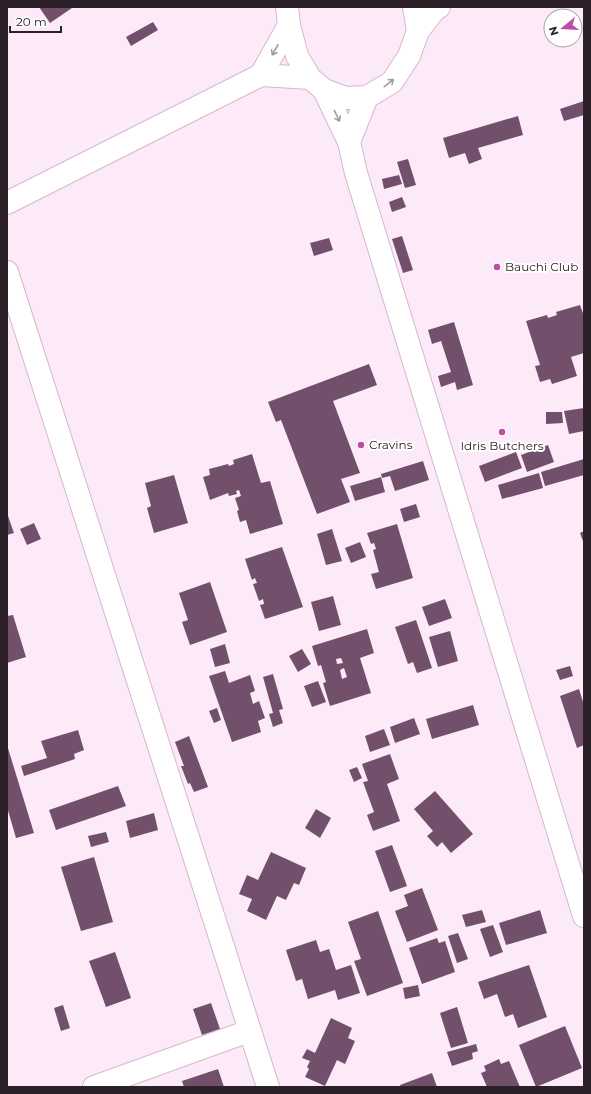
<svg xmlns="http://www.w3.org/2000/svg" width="591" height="1094" viewBox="0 0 591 1094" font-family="Montserrat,sans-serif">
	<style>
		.building { fill: #72506b; fill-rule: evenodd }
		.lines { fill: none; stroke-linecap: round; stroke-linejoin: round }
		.minor-casing { stroke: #d5b7ce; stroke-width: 24 }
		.major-casing { stroke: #d5b7ce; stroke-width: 24 }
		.minor { stroke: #fff; stroke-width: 22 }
		.major { stroke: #fff; stroke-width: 22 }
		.oneway { stroke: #a09b9f }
		.poi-dot { fill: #bc4daa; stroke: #fff; stroke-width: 1.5 }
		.labels { text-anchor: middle; stroke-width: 4; stroke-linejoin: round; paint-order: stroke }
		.poi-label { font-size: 12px; fill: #2c2029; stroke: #fff; text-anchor: start }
	</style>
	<rect width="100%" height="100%" fill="#fdeaf8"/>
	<g class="building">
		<polygon points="39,7 71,7 72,8 50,23"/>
		<polygon points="153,22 158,30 131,46 126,37"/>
		<polygon points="584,101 584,115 564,121 560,109"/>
		<polygon points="518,116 523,135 478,148 482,159 469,164 465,153 449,158 443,138"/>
		<polygon points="408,159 416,185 405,188 397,162"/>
		<polygon points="399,175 402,184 384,189 382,179"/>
		<polygon points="402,197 406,207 392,212 389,202"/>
		<polygon points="402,236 413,270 403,273 392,239"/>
		<polygon points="329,238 333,250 314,256 310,243"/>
		<polygon points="580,305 584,316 584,353 571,357 577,376 552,384 550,379 540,382 535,366 540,365 526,321 547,315 548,318 557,315 556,312"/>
		<polygon points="454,322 473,385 457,390 455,382 441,387 438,376 451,372 441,341 432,344 428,330"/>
		<polygon points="369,364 377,385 333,401 360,473 341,479 350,502 317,514 281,420 276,422 268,402"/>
		<polygon points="584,408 584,431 569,434 564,411"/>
		<polygon points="546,412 562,412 563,423 546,424"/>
		<polygon points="548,445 554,462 527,472 521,455"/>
		<polygon points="516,452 522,468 485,482 479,466"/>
		<polygon points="252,454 261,483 270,481 283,524 250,534 246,520 240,522 237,511 239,510 235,498 241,496 239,490 236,491 237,494 229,496 228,493 210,500 203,477 210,475 209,469 228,464 229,466 234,464 233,460"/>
		<polygon points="584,459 584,475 545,486 541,472"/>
		<polygon points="423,461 429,480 395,491 390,476 382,478 381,474"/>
		<polygon points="539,473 543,488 502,499 498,485"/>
		<polygon points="174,475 188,523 154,533 147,508 151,506 145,483"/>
		<polygon points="381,477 385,492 355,501 350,486"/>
		<polygon points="416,504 420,517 404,522 400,509"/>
		<polygon points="7,513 14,533 7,535"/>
		<polygon points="34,523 41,539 27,545 20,529"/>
		<polygon points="397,524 413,578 376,589 371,574 379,572 373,550 376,549 374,543 371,544 367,533"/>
		<polygon points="332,529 342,561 326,565 317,534"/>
		<polygon points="584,531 584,544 580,533"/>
		<polygon points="360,542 366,557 351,563 345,548"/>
		<polygon points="282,547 303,607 265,619 260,605 264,604 263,599 259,601 253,584 257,583 255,578 252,580 245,559"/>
		<polygon points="210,582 227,632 190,645 182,622 188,620 179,593"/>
		<polygon points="333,596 341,625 319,631 311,602"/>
		<polygon points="445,599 452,618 429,626 422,607"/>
		<polygon points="13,615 26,657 7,663 7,616"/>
		<polygon points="416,620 432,668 417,673 413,662 408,664 395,627"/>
		<path d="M367 629 374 653 360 658 371 693 330 706 323 683 326 682 321 665 318 666 312 646ZM341 658 343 663 337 664 336 659ZM344 668 347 677 342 679 340 670Z"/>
		<polygon points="450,631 458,661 438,667 429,637"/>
		<polygon points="225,644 230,663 215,667 210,649"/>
		<polygon points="302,649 311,664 298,672 289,656"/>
		<polygon points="570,666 573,676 560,680 556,670"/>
		<polygon points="225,671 229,683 250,675 255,691 250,693 253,704 259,701 265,718 258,721 261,732 232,742 209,676"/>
		<polygon points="273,674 283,709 279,710 283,723 273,727 269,714 273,713 263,677"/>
		<polygon points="318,681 326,702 312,707 304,686"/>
		<polygon points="579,689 584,705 584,745 577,748 560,696"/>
		<polygon points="473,705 479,725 432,739 426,719"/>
		<polygon points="217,708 221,720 214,723 209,711"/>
		<polygon points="414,718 420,734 395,743 390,727"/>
		<polygon points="384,729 390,745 370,752 365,736"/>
		<polygon points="78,730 84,750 74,754 75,759 24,776 21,766 47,758 41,741"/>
		<polygon points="189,736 208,787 194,792 190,783 188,784 181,766 184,766 175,742"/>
		<polygon points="7,745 34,833 16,838 7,807"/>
		<polygon points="390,754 399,779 387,784 400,821 373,831 367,815 374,812 363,782 368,781 362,764"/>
		<polygon points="357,767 362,778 354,782 349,770"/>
		<polygon points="118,786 126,806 56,830 49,810"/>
		<polygon points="435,791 473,834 451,853 442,842 437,847 427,836 433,831 414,809"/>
		<polygon points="316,809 331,818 320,838 305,828"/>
		<polygon points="154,813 158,830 130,838 126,821"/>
		<polygon points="106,832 109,842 91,847 88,836"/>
		<polygon points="392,845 407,886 390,892 375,851"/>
		<polygon points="271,852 306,868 299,885 294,883 286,900 277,896 266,920 247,911 252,899 239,894 247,875 258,880"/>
		<polygon points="94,857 113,922 81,931 61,867"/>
		<polygon points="422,888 438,930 407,942 395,911 408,906 404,895"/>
		<polygon points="482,910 486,922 466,927 462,915"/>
		<polygon points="540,910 547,933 506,945 499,923"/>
		<polygon points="378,911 403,983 367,996 354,961 361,959 348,922"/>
		<polygon points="493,925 503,952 490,957 480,929"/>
		<polygon points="458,933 468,959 457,963 448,936"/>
		<polygon points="437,938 439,943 445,941 455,972 422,984 409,948"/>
		<polygon points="316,940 320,952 329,949 336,970 351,965 360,993 338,1000 335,990 308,999 302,979 296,981 286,950"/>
		<polygon points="115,952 131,998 106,1007 89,961"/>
		<polygon points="529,965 547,1017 518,1028 513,1014 505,1017 497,994 484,999 478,982"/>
		<polygon points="418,985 420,996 405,999 403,988"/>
		<polygon points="211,1003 220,1029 202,1035 193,1009"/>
		<polygon points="63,1005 70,1028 61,1031 54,1008"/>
		<polygon points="457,1007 468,1043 451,1048 440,1013"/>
		<polygon points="331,1018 352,1028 348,1038 355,1041 345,1064 337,1060 325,1086 305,1077 309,1069 307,1067 310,1061 302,1058 307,1049 315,1053"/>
		<polygon points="565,1026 582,1068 536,1087 519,1045"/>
		<polygon points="476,1044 478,1051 472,1053 473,1059 452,1066 447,1052"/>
		<polygon points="499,1059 501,1064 509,1061 520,1087 487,1087 481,1073 486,1071 484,1066"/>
		<polygon points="218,1069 224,1087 184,1087 182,1081"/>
		<polygon points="432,1073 437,1087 401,1087 400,1085"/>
	</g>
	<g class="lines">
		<defs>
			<g id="minor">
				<polyline points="261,75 289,25"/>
				<polyline points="324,90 349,142 356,173 584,916"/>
				<polyline points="349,142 367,97"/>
				<polyline points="7,203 261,75 310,78"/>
				<polyline points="7,272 268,1087"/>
				<polyline points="94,1087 249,1031"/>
			</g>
			<g id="major">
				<polyline points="287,7 289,25 297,56 310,78 324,90 346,98 367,97 392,82 409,56 418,31 414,7"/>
				<polyline points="418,31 435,9 439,7"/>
			</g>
		</defs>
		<use href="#minor" class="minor-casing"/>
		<use href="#major" class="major-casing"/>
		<use href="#minor" class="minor"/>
		<use href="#major" class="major"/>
	</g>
	<defs><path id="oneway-shaft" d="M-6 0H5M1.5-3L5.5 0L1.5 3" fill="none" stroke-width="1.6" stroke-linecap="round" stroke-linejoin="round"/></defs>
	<g class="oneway">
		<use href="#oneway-shaft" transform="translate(275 50) rotate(119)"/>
		<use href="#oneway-shaft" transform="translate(389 83) rotate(-38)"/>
		<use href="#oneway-shaft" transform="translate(337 116) rotate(65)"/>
	</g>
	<g class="poi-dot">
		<circle cx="497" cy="267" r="4"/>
		<circle cx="502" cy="432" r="4"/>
		<circle cx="361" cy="445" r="4"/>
	</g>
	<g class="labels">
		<g class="poi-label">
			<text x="505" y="271">Bauchi Club</text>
			<text x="369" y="449">Cravins</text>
			<text x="502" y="450" text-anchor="middle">Idris Butchers</text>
		</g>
	</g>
	<rect width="591" height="1094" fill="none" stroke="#2c2029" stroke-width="16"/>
	<g transform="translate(563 28) rotate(252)"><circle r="19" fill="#ffffff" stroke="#aba6a9"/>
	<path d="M0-3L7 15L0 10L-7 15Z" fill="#bc4daa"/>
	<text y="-6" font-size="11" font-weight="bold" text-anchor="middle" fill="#2c2029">N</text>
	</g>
	<path d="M10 26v6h51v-6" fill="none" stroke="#2c2029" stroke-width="2"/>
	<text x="16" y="26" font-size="12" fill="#2c2029" stroke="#ffffff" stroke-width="3" paint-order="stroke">20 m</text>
</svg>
